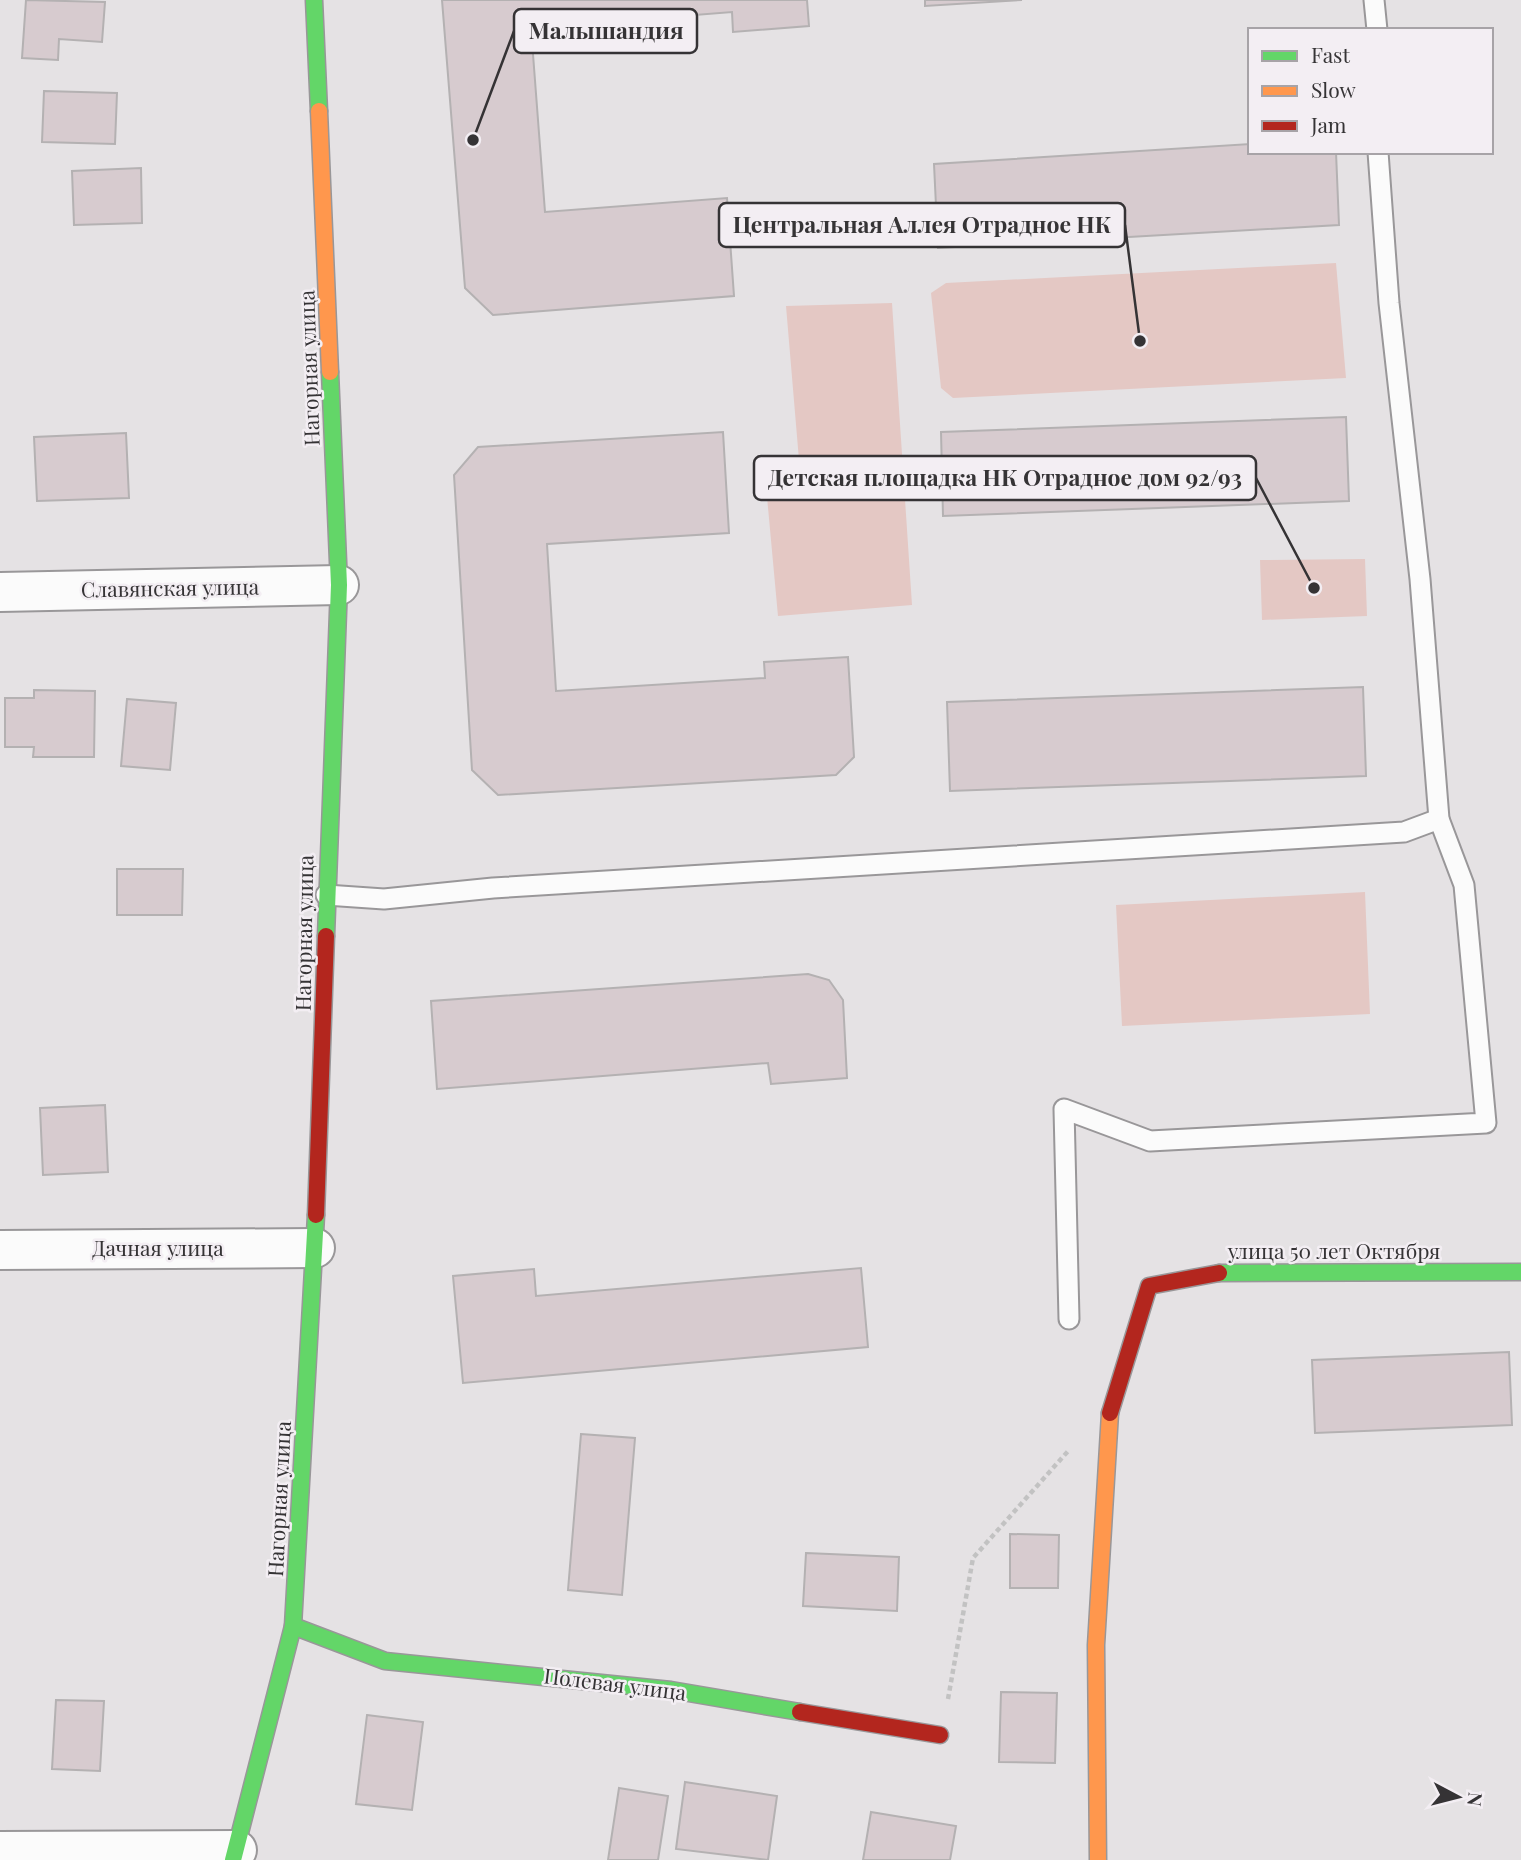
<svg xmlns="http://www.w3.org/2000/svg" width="1521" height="1860" viewBox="0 0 1521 1860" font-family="'Playfair Display',serif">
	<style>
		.green { fill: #e4c8c4 }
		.building { fill: #d7cbcf; stroke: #b4b1b2; stroke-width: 2 }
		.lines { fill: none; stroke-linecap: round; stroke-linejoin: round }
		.lane-casing { stroke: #999799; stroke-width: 23 }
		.street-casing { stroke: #999799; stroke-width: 42 }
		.fast-casing { stroke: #999799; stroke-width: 19 }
		.slow-casing { stroke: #999799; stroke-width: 19 }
		.jam-casing { stroke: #999799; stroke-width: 19 }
		.path { stroke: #c2c2c2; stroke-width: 4.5; stroke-dasharray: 5 3.5; stroke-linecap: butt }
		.lane { stroke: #fbfbfb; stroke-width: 19 }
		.street { stroke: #fbfbfb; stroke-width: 38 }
		.fast { stroke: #63d668; stroke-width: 16 }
		.slow { stroke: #ff974d; stroke-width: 16 }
		.jam { stroke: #b3261e; stroke-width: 16 }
		.labels { text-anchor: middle; stroke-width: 5; stroke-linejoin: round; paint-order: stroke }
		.street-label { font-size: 21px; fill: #353335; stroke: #f3eef3 }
		.leader { fill: none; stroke: #353335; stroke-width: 2.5 }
		.callout-dot { fill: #353335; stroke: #f3eef3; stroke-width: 2.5 }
		.callout { fill: #f3eef3; stroke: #353335; stroke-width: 2.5 }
		.callout-label { font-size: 23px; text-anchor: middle; font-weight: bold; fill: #353335 }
	</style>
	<rect width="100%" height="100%" fill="#e5e2e4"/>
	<g class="green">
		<polygon points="1336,263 1346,378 953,398 941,388 931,293 946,283"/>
		<polygon points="892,303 912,605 778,616 765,475 800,472 786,306"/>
		<polygon points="1365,559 1367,616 1262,620 1260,560"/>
		<polygon points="1365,892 1370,1014 1122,1026 1116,905"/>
	</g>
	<g class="building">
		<polygon points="26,0 105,2 102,42 59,39 58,60 22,58"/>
		<polygon points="442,0 807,0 809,26 733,32 732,12 531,28 545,212 727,198 734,296 493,315 465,288"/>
		<polygon points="925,0 1022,0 925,6"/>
		<polygon points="44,91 117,93 115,144 42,142"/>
		<polygon points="1250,144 1250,152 1336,152 1339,225 938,248 934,164"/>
		<polygon points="141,168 142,223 74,225 72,171"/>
		<polygon points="1346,417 1349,501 943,516 941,432"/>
		<polygon points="723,432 729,533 547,544 556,691 765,678 764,662 848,657 854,757 836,775 498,795 472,770 454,475 478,447"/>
		<polygon points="126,433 129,498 37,501 34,437"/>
		<polygon points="1363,687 1366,776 950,791 947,702"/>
		<polygon points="34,690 95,691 94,757 33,757 34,747 5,747 5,698 34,698"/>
		<polygon points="127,699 176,703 170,770 121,766"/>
		<polygon points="117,869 183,869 182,915 117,915"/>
		<polygon points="808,974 829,980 843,1000 847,1078 771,1084 768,1063 437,1089 431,1001"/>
		<polygon points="105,1105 108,1172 43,1175 40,1108"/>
		<polygon points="861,1268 868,1347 463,1383 453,1276 534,1269 536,1296"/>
		<polygon points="1509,1352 1512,1425 1315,1433 1312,1360"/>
		<polygon points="581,1434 635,1438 622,1595 568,1590"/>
		<polygon points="1010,1534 1059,1535 1058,1588 1010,1588"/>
		<polygon points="806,1553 899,1557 897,1611 803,1606"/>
		<polygon points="1001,1692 1057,1693 1055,1763 999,1762"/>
		<polygon points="56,1700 104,1701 100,1771 52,1769"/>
		<polygon points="367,1715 423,1722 412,1810 356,1804"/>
		<polygon points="685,1782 777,1796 768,1860 676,1849"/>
		<polygon points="619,1788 668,1796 658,1860 608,1860"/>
		<polygon points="871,1812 956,1826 950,1860 863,1860"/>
	</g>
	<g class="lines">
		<defs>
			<g id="lane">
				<polyline points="1374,0 1377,30"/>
				<polyline points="326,895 384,899 493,888 1404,832 1439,819"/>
				<polyline points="1069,1319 1064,1109 1150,1141 1486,1123 1464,885 1439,819 1420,579 1389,303 1378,152"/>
			</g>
			<g id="street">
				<polyline points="0,592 339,585"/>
				<polyline points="0,1250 315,1248"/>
				<polyline points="0,1851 237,1850"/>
			</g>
			<g id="fast">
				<polyline points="314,0 319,111"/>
				<polyline points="326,936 339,585 330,372"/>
				<polyline points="1219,1273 1521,1272"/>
				<polyline points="293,1626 385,1661 671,1690 800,1712"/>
				<polyline points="233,1860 293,1626 316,1215"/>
			</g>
			<g id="slow">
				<polyline points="319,111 330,372"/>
				<polyline points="1098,1860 1096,1645 1110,1413"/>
			</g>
			<g id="jam">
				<polyline points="316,1215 326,936"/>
				<polyline points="1110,1413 1149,1286 1219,1273"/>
				<polyline points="800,1712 940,1735"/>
			</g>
		</defs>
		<use href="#lane" class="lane-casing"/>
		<use href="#street" class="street-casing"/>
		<use href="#fast" class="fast-casing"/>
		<use href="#slow" class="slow-casing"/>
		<use href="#jam" class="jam-casing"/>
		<polyline class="path" points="948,1699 973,1558 1069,1450"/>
		<use href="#lane" class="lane"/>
		<use href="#street" class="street"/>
		<use href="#fast" class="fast"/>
		<use href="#slow" class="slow"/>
		<use href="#jam" class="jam"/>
	</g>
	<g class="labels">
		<g class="street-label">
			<text transform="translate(310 368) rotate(-92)" y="7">Нагорная улица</text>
			<text transform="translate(170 589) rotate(-1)" y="7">Славянская улица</text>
			<text transform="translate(305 933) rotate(-89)" y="7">Нагорная улица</text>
			<text x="158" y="1256">Дачная улица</text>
			<text x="1334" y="1259">улица 50 лет Октября</text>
			<text transform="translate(280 1499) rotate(-87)" y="7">Нагорная улица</text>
			<text transform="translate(615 1685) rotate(7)" y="7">Полевая улица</text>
		</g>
	</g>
	<path class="leader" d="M473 140L514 31M1140 341L1125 225M1314 588L1256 478"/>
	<g class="callout-dot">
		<circle cx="473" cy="140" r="7"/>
		<circle cx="1140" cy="341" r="7"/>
		<circle cx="1314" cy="588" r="7"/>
	</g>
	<g class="callout">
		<rect x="514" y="9" width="183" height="44" rx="7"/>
		<rect x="719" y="203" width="406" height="44" rx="7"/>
		<rect x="754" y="456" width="502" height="44" rx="7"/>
	</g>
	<g class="callout-label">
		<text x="606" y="39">Малышандия</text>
		<text x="922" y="233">Центральная Аллея Отрадное НК</text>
		<text x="1005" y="486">Детская площадка НК Отрадное дом 92/93</text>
	</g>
	<rect x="1248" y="28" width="245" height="126" fill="#f3eef3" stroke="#a7a3a7" stroke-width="2"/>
	<rect x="1262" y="51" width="35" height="10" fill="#63d668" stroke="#a7a3a7" stroke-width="2"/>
	<text x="1311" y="63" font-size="21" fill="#353335">Fast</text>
	<rect x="1262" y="86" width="35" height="10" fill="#ff974d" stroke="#a7a3a7" stroke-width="2"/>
	<text x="1311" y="98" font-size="21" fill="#353335">Slow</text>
	<rect x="1262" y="121" width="35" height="10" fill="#b3261e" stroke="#a7a3a7" stroke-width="2"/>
	<text x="1311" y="133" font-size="21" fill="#353335">Jam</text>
	<g transform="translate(1458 1797) rotate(97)" stroke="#f3eef3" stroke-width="5" paint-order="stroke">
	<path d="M0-5L12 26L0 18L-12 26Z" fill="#353335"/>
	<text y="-10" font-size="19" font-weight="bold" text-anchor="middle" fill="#353335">N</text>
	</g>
</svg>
